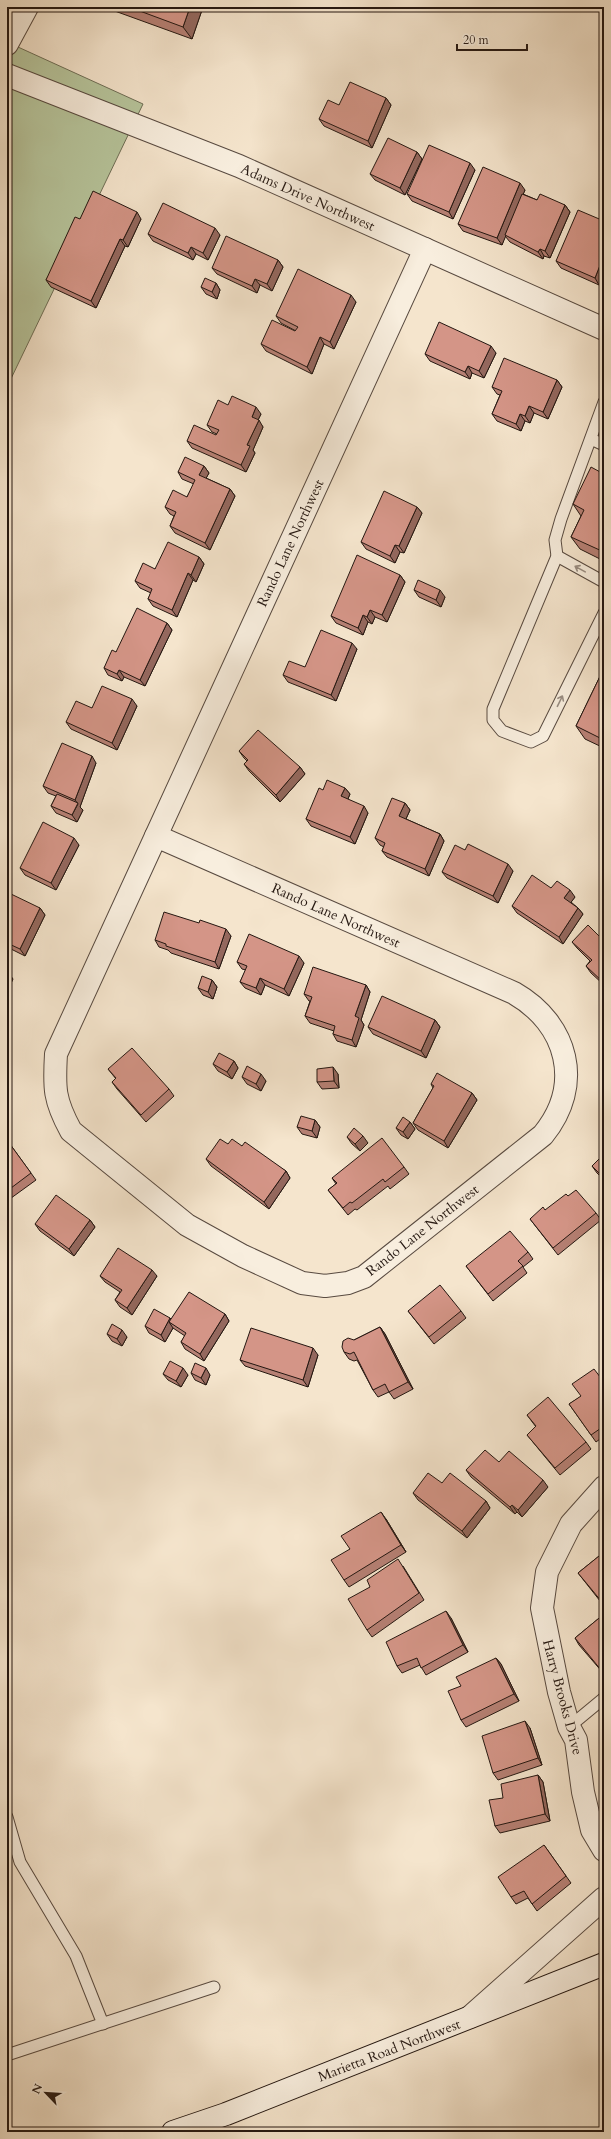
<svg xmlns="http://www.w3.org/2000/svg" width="611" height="2139" viewBox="0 0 611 2139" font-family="Cardo,serif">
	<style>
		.green { fill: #b7c59c; stroke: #6e6e56 }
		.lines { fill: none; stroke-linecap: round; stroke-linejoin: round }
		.service-casing { stroke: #584a40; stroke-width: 13 }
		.minor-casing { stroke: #584a40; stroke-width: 24 }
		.secondary-casing { stroke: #241711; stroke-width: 24 }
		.service { stroke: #f8eede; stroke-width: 11 }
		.minor { stroke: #f8eede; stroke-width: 22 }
		.secondary { stroke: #f8eede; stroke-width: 22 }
		.wall { fill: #b68074; stroke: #241711 }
		.shaded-wall { fill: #94685e; stroke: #241711 }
		.building { fill: #d49587; stroke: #241711 }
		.oneway { stroke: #998d82 }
		.labels { text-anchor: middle; stroke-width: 3; stroke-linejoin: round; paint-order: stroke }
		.street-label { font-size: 14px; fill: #241711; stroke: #f8eede }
	</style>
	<rect width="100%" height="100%" fill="#f5e5cd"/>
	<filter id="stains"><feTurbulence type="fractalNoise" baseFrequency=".005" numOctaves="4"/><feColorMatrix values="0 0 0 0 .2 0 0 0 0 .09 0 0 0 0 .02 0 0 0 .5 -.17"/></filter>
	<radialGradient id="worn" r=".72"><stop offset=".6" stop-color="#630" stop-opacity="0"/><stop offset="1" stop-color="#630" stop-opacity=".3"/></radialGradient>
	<polygon class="green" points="7,42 143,104 7,387"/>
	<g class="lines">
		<defs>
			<g id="service">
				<polyline points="604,402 561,519 555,540 557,556 493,709 493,720 502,731 531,742 543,736 604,613"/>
				<polyline points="591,439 604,445"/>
				<polyline points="557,556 604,582"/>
				<polyline points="569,1727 604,1698"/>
				<polyline points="7,1817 20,1862 76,1956 103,2024"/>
				<polyline points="7,2055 214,1987"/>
			</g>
			<g id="minor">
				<polyline points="7,44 27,7"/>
				<polyline points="7,75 239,166 604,329"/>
				<path d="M156 836 514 993C568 1024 584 1085 543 1135L364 1277 348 1283 325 1286 302 1283 243 1256 187 1225 71 1131C54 1100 54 1088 56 1054Z"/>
				<polyline points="156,836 425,249"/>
				<polyline points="604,1487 571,1524 547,1572 542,1608 559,1692 569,1727 576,1740 583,1792 592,1830 604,1850"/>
				<polyline points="470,2017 604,1898"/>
			</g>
			<polyline id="secondary" points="173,2132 226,2114 604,1964"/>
		</defs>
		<use href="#service" class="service-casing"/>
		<use href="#minor" class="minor-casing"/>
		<use href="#secondary" class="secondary-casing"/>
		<use href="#service" class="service"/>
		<use href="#minor" class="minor"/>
		<use href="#secondary" class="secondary"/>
	</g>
	<g class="wall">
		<polygon points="110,7 203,7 192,39 112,10"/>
		<polygon points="386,98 391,105 372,148 324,126 319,119 339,105"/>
		<polygon points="417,152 422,159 405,195 375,180 370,174"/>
		<polygon points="475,170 453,219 412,201 407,194"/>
		<polygon points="525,190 523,194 537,200 565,205 570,212 550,258 544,256 543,259 510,242 505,236 502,245 463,231 458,224"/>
		<polygon points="80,219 141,219 128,247 125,246 96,308 51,287 46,280"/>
		<polygon points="604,221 604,274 599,285 561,268 556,261"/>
		<polygon points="148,234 220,235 208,260 196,254 193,260 153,241"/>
		<polygon points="278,260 283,267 272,291 260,285 257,293 217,274 212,268"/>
		<polygon points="216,283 220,290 217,299 206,294 201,287"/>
		<polygon points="356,302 334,349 324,344 312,374 266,351 261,344 296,331 281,323 276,316"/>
		<polygon points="496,353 484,378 472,373 470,379 430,361 425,354"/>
		<polygon points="557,380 562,387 548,419 534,413 530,423 525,421 521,431 497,421 492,414 500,395 497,394 492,387"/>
		<polygon points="228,405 261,414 258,420 263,427 253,450 255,453 246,472 192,448 187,441 216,435 217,434 212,432 207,425"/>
		<polygon points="204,466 209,473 206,478 230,489 235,496 210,550 175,533 170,526 174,516 170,514 165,507 187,497 194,484 182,479 178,472"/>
		<polygon points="604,468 604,561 580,549 571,537 581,516 573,504 602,473"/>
		<polygon points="417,507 422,513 404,553 400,552 395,563 366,549 361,542"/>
		<polygon points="199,557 204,564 196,582 193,580 177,617 153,606 148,599 151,593 140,588 135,581 155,569"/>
		<polygon points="400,575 405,582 387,622 375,617 372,624 368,622 363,635 336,623 331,616"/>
		<polygon points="414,590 445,597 441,607 419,597"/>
		<polygon points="167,623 172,630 145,686 124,677 122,681 108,675 104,668 116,652"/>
		<polygon points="357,649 336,701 288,682 283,675"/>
		<polygon points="604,668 604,748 585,739 576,726"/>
		<polygon points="137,706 117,750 71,729 66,722 92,708"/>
		<polygon points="239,751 300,767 305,774 280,802 249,771 244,764 247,761 244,758"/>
		<polygon points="96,763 80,807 83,810 77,822 56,813 51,806 56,796 48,793 43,786"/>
		<polygon points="345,788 350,794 348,799 368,813 355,844 311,826 306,819 323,790"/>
		<polygon points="405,803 410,810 406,819 440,834 444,841 429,876 387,857 382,851 384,847 380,845 375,838"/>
		<polygon points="79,845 56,890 25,875 20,868"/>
		<polygon points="465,850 513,871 498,903 447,878 442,872"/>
		<polygon points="551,888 575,897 571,902 578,908 583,914 563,944 517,913 512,906"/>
		<polygon points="7,902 40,908 45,915 25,956 7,947"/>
		<polygon points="231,936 219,969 171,953 168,950 159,947 155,940"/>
		<polygon points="604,941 604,985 591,973 586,966 590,961 577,948 572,942"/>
		<polygon points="237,962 304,963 289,996 265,985 261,995 245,988 240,982 246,970 242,969"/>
		<polygon points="212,980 217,987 213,999 203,995 198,988"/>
		<polygon points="366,985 370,992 361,1020 364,1025 356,1047 337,1041 333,1034 334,1031 310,1023 305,1016 310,1001 309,1001 304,994"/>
		<polygon points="435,1020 440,1027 426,1058 373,1034 368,1027"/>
		<polygon points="234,1061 238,1068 232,1079 218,1071 213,1064"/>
		<polygon points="108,1069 169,1089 174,1096 146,1122 117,1089 112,1082 116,1079"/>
		<polygon points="338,1074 339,1088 322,1089 317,1082"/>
		<polygon points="242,1077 266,1081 261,1091 247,1084"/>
		<polygon points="431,1084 472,1093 477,1100 448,1148 418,1130 413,1123 433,1088"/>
		<polygon points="315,1120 320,1127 317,1138 302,1134 297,1127"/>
		<polygon points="410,1122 415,1129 408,1139 401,1135 396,1128"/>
		<polygon points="347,1137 368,1143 360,1151 352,1144"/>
		<polygon points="7,1140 36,1180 7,1201"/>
		<polygon points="228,1144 242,1146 286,1171 290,1178 269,1209 211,1166 206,1159"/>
		<polygon points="604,1154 604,1180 597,1173 592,1166"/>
		<polygon points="404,1167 409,1174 390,1189 388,1186 357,1210 355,1209 348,1215 328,1190 336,1184 332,1178"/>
		<polygon points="545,1210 596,1213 601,1220 558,1255 530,1219"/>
		<polygon points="90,1220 95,1227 74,1256 40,1231 35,1224"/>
		<polygon points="528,1252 533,1259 523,1267 527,1273 493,1301 466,1266"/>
		<polygon points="100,1276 157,1276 132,1315 120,1307 115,1300 120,1292 105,1282"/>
		<polygon points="408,1311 461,1311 466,1318 434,1344"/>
		<polygon points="225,1314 229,1321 204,1361 185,1349 181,1342 185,1336 173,1328 165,1342 149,1333 145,1326 170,1318 171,1319"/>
		<polygon points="380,1327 385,1334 413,1389 394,1399 389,1392 378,1397 373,1390 357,1360 354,1361 349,1359 344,1352 354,1340"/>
		<polygon points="107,1334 127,1337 122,1346 112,1341"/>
		<polygon points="318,1355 308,1387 245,1366 240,1360"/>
		<polygon points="191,1373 210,1375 206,1385 195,1380"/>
		<polygon points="163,1374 188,1375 181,1387 168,1380"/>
		<polygon points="604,1382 604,1436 596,1442 569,1404"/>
		<polygon points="527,1415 586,1442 591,1449 560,1475 532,1441 527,1435 536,1427"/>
		<polygon points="499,1462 548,1487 522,1517 517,1512 515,1514 471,1477 466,1470"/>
		<polygon points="442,1483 486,1501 490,1508 467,1538 418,1500 413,1493"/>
		<polygon points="386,1519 406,1552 349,1587 344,1580 350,1549"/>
		<polygon points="604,1552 604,1606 578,1573"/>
		<polygon points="403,1566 424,1600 372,1637 367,1630 370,1587"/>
		<polygon points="604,1614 604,1674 579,1645 575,1638"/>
		<polygon points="451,1618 468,1652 426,1675 420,1665 402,1673 397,1666"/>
		<polygon points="496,1658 501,1664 519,1701 466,1727 461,1720 461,1686"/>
		<polygon points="530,1728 542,1765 498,1780 493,1773"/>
		<polygon points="538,1775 543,1782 550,1821 500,1833 495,1826 503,1798"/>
		<polygon points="544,1845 571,1883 537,1911 528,1898 516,1904 511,1897"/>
	</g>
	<g class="shaded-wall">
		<polygon points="190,7 203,7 192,39 183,27"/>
		<polygon points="386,98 391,105 372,148 368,141"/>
		<polygon points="417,152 422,159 405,195 400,188"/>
		<polygon points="470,163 475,170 453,219 449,212"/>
		<polygon points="520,183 525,190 502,245 497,238"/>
		<polygon points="565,205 570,212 550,258 545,251"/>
		<polygon points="137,212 141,219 128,247 123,240"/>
		<polygon points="215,228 220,235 208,260 203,253"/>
		<polygon points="120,239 125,246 96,308 91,301"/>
		<polygon points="191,247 196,254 193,260 188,253"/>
		<polygon points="540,249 544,256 543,259 538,252"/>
		<polygon points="604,255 604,274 599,285 595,278"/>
		<polygon points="278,260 283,267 272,291 267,284"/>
		<polygon points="255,279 260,285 257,293 252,286"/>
		<polygon points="216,283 220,290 217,299 212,292"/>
		<polygon points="351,295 356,302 334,349 330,342"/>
		<polygon points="320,337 324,344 312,374 307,367"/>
		<polygon points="491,346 496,353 484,378 479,371"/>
		<polygon points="468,366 472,373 470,379 465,372"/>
		<polygon points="557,380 562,387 548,419 543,412"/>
		<polygon points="529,406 534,413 530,423 525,416"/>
		<polygon points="256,407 261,414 256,424 252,417"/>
		<polygon points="520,414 525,421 521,431 516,424"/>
		<polygon points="259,420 263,427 253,450 255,453 246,472 241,465 247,445"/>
		<polygon points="204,466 209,473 204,482 199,475"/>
		<polygon points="230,489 235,496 210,550 205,543"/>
		<polygon points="417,507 422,513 404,553 399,546"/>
		<polygon points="395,545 400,552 395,563 390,556"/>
		<polygon points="199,557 204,564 196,582 191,575"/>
		<polygon points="188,573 193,580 177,617 172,610"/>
		<polygon points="400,575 405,582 387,622 382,615"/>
		<polygon points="440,590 445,597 441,607 436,600"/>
		<polygon points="370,610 375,617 372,624 367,617"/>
		<polygon points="363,615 368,622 363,635 358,628"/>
		<polygon points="167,623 172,630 145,686 140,680"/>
		<polygon points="352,643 357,649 336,701 331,695"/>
		<polygon points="119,670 124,677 122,681 117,674"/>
		<polygon points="132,699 137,706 117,750 112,743"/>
		<polygon points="92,756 96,763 80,807 83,810 77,822 72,815 78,804 75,800"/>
		<polygon points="300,767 305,774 280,802 276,795"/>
		<polygon points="345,788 350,794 346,803 341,796"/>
		<polygon points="405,803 410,810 404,823 399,816"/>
		<polygon points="364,806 368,813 355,844 350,837"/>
		<polygon points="440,834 444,841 429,876 425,869"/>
		<polygon points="74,838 79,845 56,890 51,883"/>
		<polygon points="508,864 513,871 498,903 493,896"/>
		<polygon points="570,890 575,897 569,905 564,898"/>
		<polygon points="40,908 45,915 25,956 20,949"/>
		<polygon points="578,908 583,914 563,944 559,937"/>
		<polygon points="226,929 231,936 219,969 215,962"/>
		<polygon points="299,956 304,963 289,996 284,989"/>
		<polygon points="8,972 13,979 7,993 7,974"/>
		<polygon points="260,978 265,985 261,995 256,988"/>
		<polygon points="212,980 217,987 213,999 208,992"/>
		<polygon points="366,985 370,992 361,1020 364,1025 356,1047 352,1040 355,1016"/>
		<polygon points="435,1020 440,1027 426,1058 421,1051"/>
		<polygon points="234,1061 238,1068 232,1079 227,1072"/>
		<polygon points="333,1067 338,1074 339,1088 334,1081"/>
		<polygon points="261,1074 266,1081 261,1091 256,1084"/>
		<polygon points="472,1093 477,1100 448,1148 444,1141"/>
		<polygon points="315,1120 320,1127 317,1138 312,1131"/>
		<polygon points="410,1122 415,1129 408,1139 403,1132"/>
		<polygon points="363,1136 368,1143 360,1151 355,1144"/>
		<polygon points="286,1171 290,1178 269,1209 264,1202"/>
		<polygon points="90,1220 95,1227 74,1256 69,1249"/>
		<polygon points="152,1270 157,1276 132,1315 127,1308"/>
		<polygon points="225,1314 229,1321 204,1361 200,1354"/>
		<polygon points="170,1318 175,1325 169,1322 173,1328 165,1342 161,1335"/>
		<polygon points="380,1327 385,1334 413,1389 408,1382"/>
		<polygon points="122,1330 127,1337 122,1346 117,1339"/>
		<polygon points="313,1348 318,1355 308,1387 303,1380"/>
		<polygon points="183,1368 188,1375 181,1387 176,1381"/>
		<polygon points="206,1368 210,1375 206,1385 201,1378"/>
		<polygon points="543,1480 548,1487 522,1517 518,1510"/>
		<polygon points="486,1501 490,1508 467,1538 462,1531"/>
		<polygon points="512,1505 517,1512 515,1514 510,1507"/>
		<polygon points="381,1512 386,1519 406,1552 401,1545"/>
		<polygon points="446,1611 451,1618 468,1652 463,1645"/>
		<polygon points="496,1658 501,1664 519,1701 514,1694"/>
		<polygon points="525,1721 530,1728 542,1765 538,1758"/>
		<polygon points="538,1775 543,1782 550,1821 545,1814"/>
	</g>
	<g class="building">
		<polygon points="129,7 190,7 183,27"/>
		<polygon points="350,82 386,98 368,141 319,119 328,100 339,105"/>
		<polygon points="388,138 417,152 400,188 370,174"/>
		<polygon points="429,145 470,163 449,212 407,194"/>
		<polygon points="483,167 520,183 497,238 458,224"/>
		<polygon points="93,191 137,212 123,240 120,239 91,301 46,280 75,217 80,219"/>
		<polygon points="522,194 537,200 540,194 565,205 545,251 540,249 538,252 505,235"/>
		<polygon points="163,203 215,228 203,253 191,247 188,253 148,234"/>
		<polygon points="578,210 604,221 604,255 595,278 556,261"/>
		<polygon points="226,236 278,260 267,284 255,279 252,286 212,268"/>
		<polygon points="298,269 351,295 330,342 320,337 307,367 261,344 272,320 295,331 298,327 276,316"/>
		<polygon points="205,278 216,283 212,292 201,287"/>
		<polygon points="439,322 491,346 479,371 468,366 465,372 425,354"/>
		<polygon points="504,358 557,380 543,412 529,406 525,416 520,414 516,424 492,414 502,391 492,387"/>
		<polygon points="232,396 256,407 252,417 259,420 247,445 250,446 241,465 187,441 194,425 216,435 219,430 207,425 218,400 228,405"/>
		<polygon points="185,457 204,466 199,475 230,489 205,543 170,526 176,512 165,507 173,490 187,497 195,480 178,472"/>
		<polygon points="591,467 602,473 604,468 604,552 571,537 584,510 573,504"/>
		<polygon points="384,491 417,507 399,546 395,545 390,556 361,542"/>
		<polygon points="168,542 199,557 191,575 188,573 172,610 148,599 152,589 135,581 143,563 155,569"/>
		<polygon points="357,555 400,575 382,615 370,610 367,617 363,615 358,628 331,616"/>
		<polygon points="418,580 440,590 436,600 414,590"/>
		<polygon points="137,608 167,623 140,680 119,670 117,674 104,668 112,650 116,652"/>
		<polygon points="321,630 352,643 331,695 283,675 289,661 305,667"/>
		<polygon points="604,668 604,740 576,726"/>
		<polygon points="102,686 132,699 112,743 66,722 76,701 92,708"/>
		<polygon points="258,730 300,767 276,795 244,764 248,760 239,751"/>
		<polygon points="62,743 92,756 75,800 43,786"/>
		<polygon points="327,780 345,788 341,796 364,806 350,837 306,819 319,788 323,790"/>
		<polygon points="57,794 78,803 72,815 51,806"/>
		<polygon points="392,798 405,803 399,816 440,834 425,869 382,851 385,843 375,838"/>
		<polygon points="43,822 74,838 51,883 20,868"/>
		<polygon points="468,844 508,864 493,896 442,872 455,845 465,850"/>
		<polygon points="532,875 551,888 557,881 570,890 564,898 578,908 559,937 512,906"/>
		<polygon points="11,894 40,908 20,949 7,943 7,902"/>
		<polygon points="164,912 199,923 200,920 226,929 215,962 166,946 166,944 155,940"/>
		<polygon points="588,925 604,941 604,983 586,966 592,960 572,942"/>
		<polygon points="249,934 299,956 284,989 260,978 256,988 240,982 247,966 237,962"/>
		<polygon points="313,967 366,985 355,1016 359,1018 352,1040 333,1034 335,1026 305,1016 312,997 304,994"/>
		<polygon points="202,976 212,980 208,992 198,988"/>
		<polygon points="382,996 435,1020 421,1051 368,1027"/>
		<polygon points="132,1048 169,1089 141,1115 112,1082 116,1078 108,1069"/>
		<polygon points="219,1053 234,1061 227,1072 213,1064"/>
		<polygon points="247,1066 261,1074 256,1084 242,1077"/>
		<polygon points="333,1067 334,1081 317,1082 317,1069"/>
		<polygon points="437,1073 472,1093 444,1141 413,1123 434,1086 431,1084"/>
		<polygon points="301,1116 315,1120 312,1131 297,1127"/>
		<polygon points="403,1117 410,1122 403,1132 396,1128"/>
		<polygon points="354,1128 363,1136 355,1144 347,1137"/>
		<polygon points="382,1138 404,1167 385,1182 383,1179 352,1203 350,1202 343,1208 328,1190 337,1183 332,1178"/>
		<polygon points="220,1139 228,1144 232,1139 242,1146 245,1142 286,1171 264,1202 206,1159"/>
		<polygon points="7,1140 31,1173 7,1191"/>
		<polygon points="604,1154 604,1178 592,1166"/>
		<polygon points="576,1190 596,1213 553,1248 530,1219 543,1207 545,1210 566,1194 568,1196"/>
		<polygon points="56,1195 90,1220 69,1249 35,1224"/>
		<polygon points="510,1231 528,1252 518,1261 523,1266 488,1294 466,1266"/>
		<polygon points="118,1248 152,1270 127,1308 115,1300 122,1290 100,1276"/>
		<polygon points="440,1285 461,1311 429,1337 408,1311"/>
		<polygon points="189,1292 225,1314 200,1354 181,1342 186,1333 169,1322"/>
		<polygon points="154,1309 170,1318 161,1335 145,1326"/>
		<polygon points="112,1324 122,1330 117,1339 107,1334"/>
		<polygon points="380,1327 408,1382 389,1392 385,1384 373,1390 354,1352 350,1354 344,1352 342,1347 343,1341 348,1338 354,1340"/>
		<polygon points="251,1328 313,1348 303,1380 240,1360"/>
		<polygon points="170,1361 183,1368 176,1381 163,1374"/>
		<polygon points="195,1363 206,1368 201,1378 191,1373"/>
		<polygon points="594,1369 604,1382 604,1426 591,1435 569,1404 581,1396 572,1384"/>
		<polygon points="548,1397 586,1442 555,1468 527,1435 536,1426 527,1415"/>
		<polygon points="485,1450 499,1462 509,1451 543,1480 518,1510 512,1505 510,1507 466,1470"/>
		<polygon points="428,1473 442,1483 450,1473 486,1501 462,1531 413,1493"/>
		<polygon points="381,1512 401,1545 344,1580 331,1560 350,1549 341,1536"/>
		<polygon points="604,1552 604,1600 602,1602 578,1573"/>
		<polygon points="398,1559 419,1593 367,1630 348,1599 370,1587 367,1580"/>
		<polygon points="446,1611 463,1645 421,1668 417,1658 397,1666 386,1642"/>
		<polygon points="604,1614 604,1667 601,1670 575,1638"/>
		<polygon points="496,1658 514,1694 461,1720 448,1691 461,1686 456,1677"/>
		<polygon points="525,1721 538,1758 493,1773 482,1736"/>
		<polygon points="538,1775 545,1814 495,1826 489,1800 503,1798 501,1784"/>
		<polygon points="544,1845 566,1876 532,1904 524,1891 511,1897 498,1877"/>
	</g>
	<defs><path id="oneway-shaft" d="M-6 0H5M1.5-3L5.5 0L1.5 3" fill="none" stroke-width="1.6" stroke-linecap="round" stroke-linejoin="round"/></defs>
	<g class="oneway">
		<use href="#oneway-shaft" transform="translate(580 569) rotate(-151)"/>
		<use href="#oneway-shaft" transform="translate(560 701) rotate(-64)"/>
	</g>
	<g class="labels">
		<g class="street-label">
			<text transform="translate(308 197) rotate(24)" y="5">Adams Drive Northwest</text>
			<text transform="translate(290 543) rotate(-65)" y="5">Rando Lane Northwest</text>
			<text transform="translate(336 915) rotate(24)" y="5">Rando Lane Northwest</text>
			<text transform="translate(422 1230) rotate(-38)" y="5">Rando Lane Northwest</text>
			<text transform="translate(563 1697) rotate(75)" y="5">Harry Brooks Drive</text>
			<text transform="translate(389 2050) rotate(-21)" y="5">Marietta Road Northwest</text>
		</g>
	</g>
	<rect width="611" height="2139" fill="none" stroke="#f5e5cd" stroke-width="24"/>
	<rect x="8" y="8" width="595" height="2123" fill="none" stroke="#241711" stroke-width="2"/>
	<rect x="12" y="12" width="587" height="2115" fill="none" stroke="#241711"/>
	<g transform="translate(46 2093) rotate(295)" stroke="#f8eede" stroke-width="3" paint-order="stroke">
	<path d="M0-3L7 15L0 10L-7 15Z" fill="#241711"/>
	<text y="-6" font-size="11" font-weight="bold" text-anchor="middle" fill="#241711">N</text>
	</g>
	<path d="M457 44v6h70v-6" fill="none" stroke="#241711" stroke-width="2"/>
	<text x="463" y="44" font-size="12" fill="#241711" stroke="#f8eede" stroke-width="3" paint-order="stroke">20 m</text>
	<rect width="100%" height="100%" filter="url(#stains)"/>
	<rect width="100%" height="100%" fill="url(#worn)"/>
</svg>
